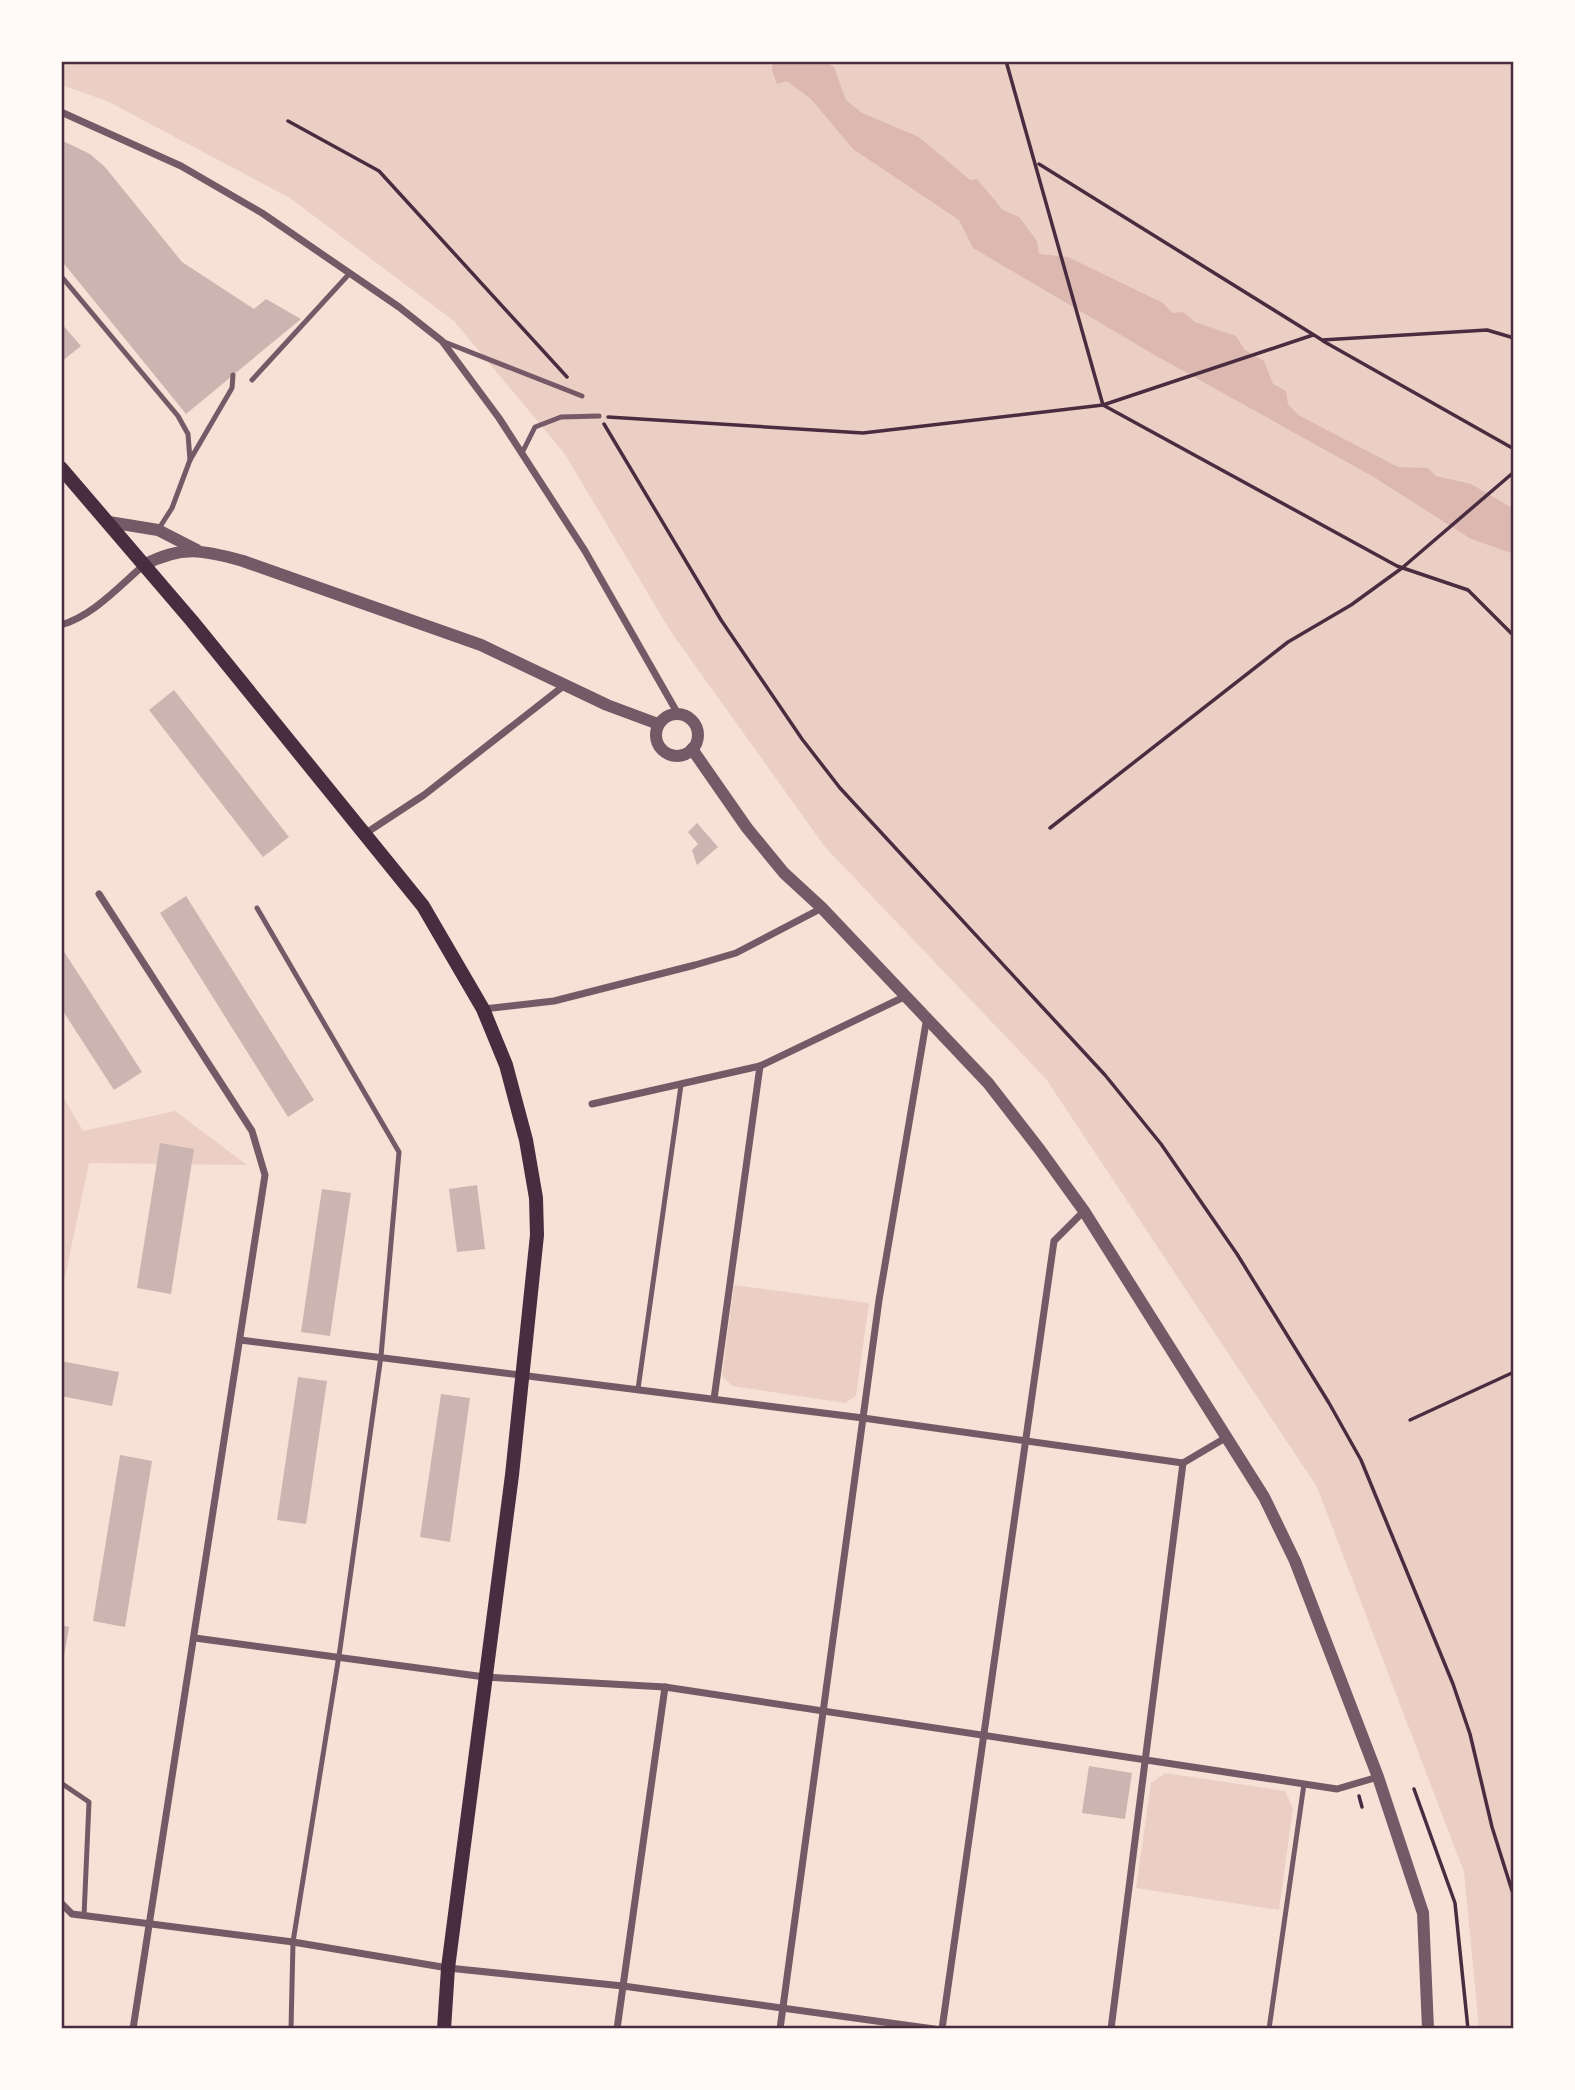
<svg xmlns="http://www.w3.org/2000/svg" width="1575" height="2090" viewBox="0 0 1575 2090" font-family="'DM Sans',sans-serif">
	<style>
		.green { fill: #ebcfc5 }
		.water { fill: #dcb8b0 }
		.building { fill: #ccb4b1 }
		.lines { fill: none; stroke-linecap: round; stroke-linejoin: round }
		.path { stroke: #4a2c40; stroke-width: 3.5 }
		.service { stroke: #755966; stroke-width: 5 }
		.minor { stroke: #755966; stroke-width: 7 }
		.tertiary { stroke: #755966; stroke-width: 12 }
		.secondary { stroke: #4a2c40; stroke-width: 14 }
		.neatline { fill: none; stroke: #4a2c40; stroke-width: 2.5 }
	</style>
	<rect width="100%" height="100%" fill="#f7e1d7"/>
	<g class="green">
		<polygon points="61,61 1514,61 1514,2029 1479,2029 1464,1872 1317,1487 1046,1079 825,847 671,632 564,453 454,321 290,198 107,101 61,85"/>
		<polygon points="61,1093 83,1131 175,1111 247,1165 89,1163 61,1296"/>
		<polygon points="734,1285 869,1303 856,1396 845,1403 732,1386 722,1376"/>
		<polygon points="1165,1773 1285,1791 1293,1808 1279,1910 1136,1888 1151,1783"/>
	</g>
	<polygon class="water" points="773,61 825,61 834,67 846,100 862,113 919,137 970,180 977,179 1003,210 1019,217 1037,241 1039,254 1068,257 1163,303 1172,313 1183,312 1195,322 1236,336 1245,350 1264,361 1273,384 1286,391 1288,404 1298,415 1398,467 1428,468 1436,476 1471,484 1512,508 1514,554 1471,539 1372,476 1153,354 973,248 959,220 853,149 811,99 787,81 777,84 772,70"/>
	<g class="building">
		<polygon points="61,140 90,154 105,167 182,262 254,309 266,299 301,319 186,414 61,260"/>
		<polygon points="61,323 81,346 61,362"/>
		<polygon points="174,690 289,837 263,857 149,710"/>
		<polygon points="697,823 718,847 697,865 692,850 698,844 688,832"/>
		<polygon points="186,896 314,1100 288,1117 160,913"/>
		<polygon points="61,947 142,1072 114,1090 61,1008"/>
		<polygon points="160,1143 194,1149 171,1294 137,1288"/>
		<polygon points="477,1185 485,1249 457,1252 449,1189"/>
		<polygon points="322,1189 351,1193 330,1336 301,1332"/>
		<polygon points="61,1361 119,1372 112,1406 61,1396"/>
		<polygon points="298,1377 327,1381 306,1524 277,1520"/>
		<polygon points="441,1394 470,1398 450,1542 420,1537"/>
		<polygon points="120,1455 152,1461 125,1627 93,1621"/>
		<polygon points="61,1625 69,1627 63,1662 61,1662"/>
		<polygon points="1089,1766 1132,1773 1125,1819 1082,1813"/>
	</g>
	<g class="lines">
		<g class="path">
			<polyline points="288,121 379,171 567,377"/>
			<polyline points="1039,164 1322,340 1487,330 1514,338"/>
			<polyline points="1323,341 1514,449"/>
			<polyline points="1103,405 1397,566 1468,590 1514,636"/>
			<polyline points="1103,405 1313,335"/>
			<polyline points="608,417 863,433 1103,405 1006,61"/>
			<polyline points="604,424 721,620 802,739 840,788 1105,1075 1161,1144 1237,1254 1329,1403 1361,1460 1453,1684 1470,1734 1492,1827 1514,1897"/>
			<polyline points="1050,828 1288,642 1351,605 1402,568 1514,472"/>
			<polyline points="1410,1420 1514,1372"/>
			<polyline points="1414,1789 1455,1903 1468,2029"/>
			<polyline points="1359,1796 1362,1807"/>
		</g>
		<g class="service">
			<polyline points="61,276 178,416 188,434 190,460"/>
			<polyline points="442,341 582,396"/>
			<polyline points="252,380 350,273"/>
			<polyline points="522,453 535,427 561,417 599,416"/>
			<polyline points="158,530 172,508 190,460 232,388 233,375"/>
			<polyline points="257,908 399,1152 381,1356 340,1649 293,1942 291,2029"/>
			<polyline points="638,1389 681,1085"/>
			<polyline points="61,1783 89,1802 84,1916"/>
			<polyline points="1269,2029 1304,1784"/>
		</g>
		<g class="minor">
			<polyline points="61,112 181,166 262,213 399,307 442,341 499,418 585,551 678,714"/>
			<path d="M61 625C94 615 118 587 144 565"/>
			<polyline points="366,833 424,795 566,684"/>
			<polyline points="99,894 252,1131 265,1175 133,2029"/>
			<polyline points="484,1009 554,1001 695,965 736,953 822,908"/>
			<polyline points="592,1104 760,1066 906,996"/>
			<polyline points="240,1340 863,1418 1183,1463 1227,1437"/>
			<polyline points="714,1399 760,1066"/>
			<polyline points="195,1638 485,1677 665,1687 1337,1789 1378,1777"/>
			<polyline points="61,1903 72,1914 293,1942 448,1968 623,1986 934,2029"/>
			<polyline points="617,2029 665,1687"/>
			<polyline points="780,2029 879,1300 927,1017"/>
			<polyline points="942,2029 1054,1241 1084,1211"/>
			<polyline points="1111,2029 1183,1463"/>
		</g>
		<g class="tertiary">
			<polyline points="109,522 158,530 197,550"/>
			<path d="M144 565C182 545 204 550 243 561L481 645 607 705 658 724"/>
			<circle cx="677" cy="735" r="21"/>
			<polyline points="692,749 747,828 784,873 822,908 988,1083 1040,1150 1084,1211 1264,1497 1295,1561 1378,1777 1423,1913 1428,2029"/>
		</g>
		<polyline class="secondary" points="61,468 192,621 423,906 483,1009 506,1065 526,1140 536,1198 537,1235 512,1475 448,1968 444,2029"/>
	</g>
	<rect width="1575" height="2090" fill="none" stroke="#fffaf5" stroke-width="126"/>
	<rect x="63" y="63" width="1449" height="1964" class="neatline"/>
</svg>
